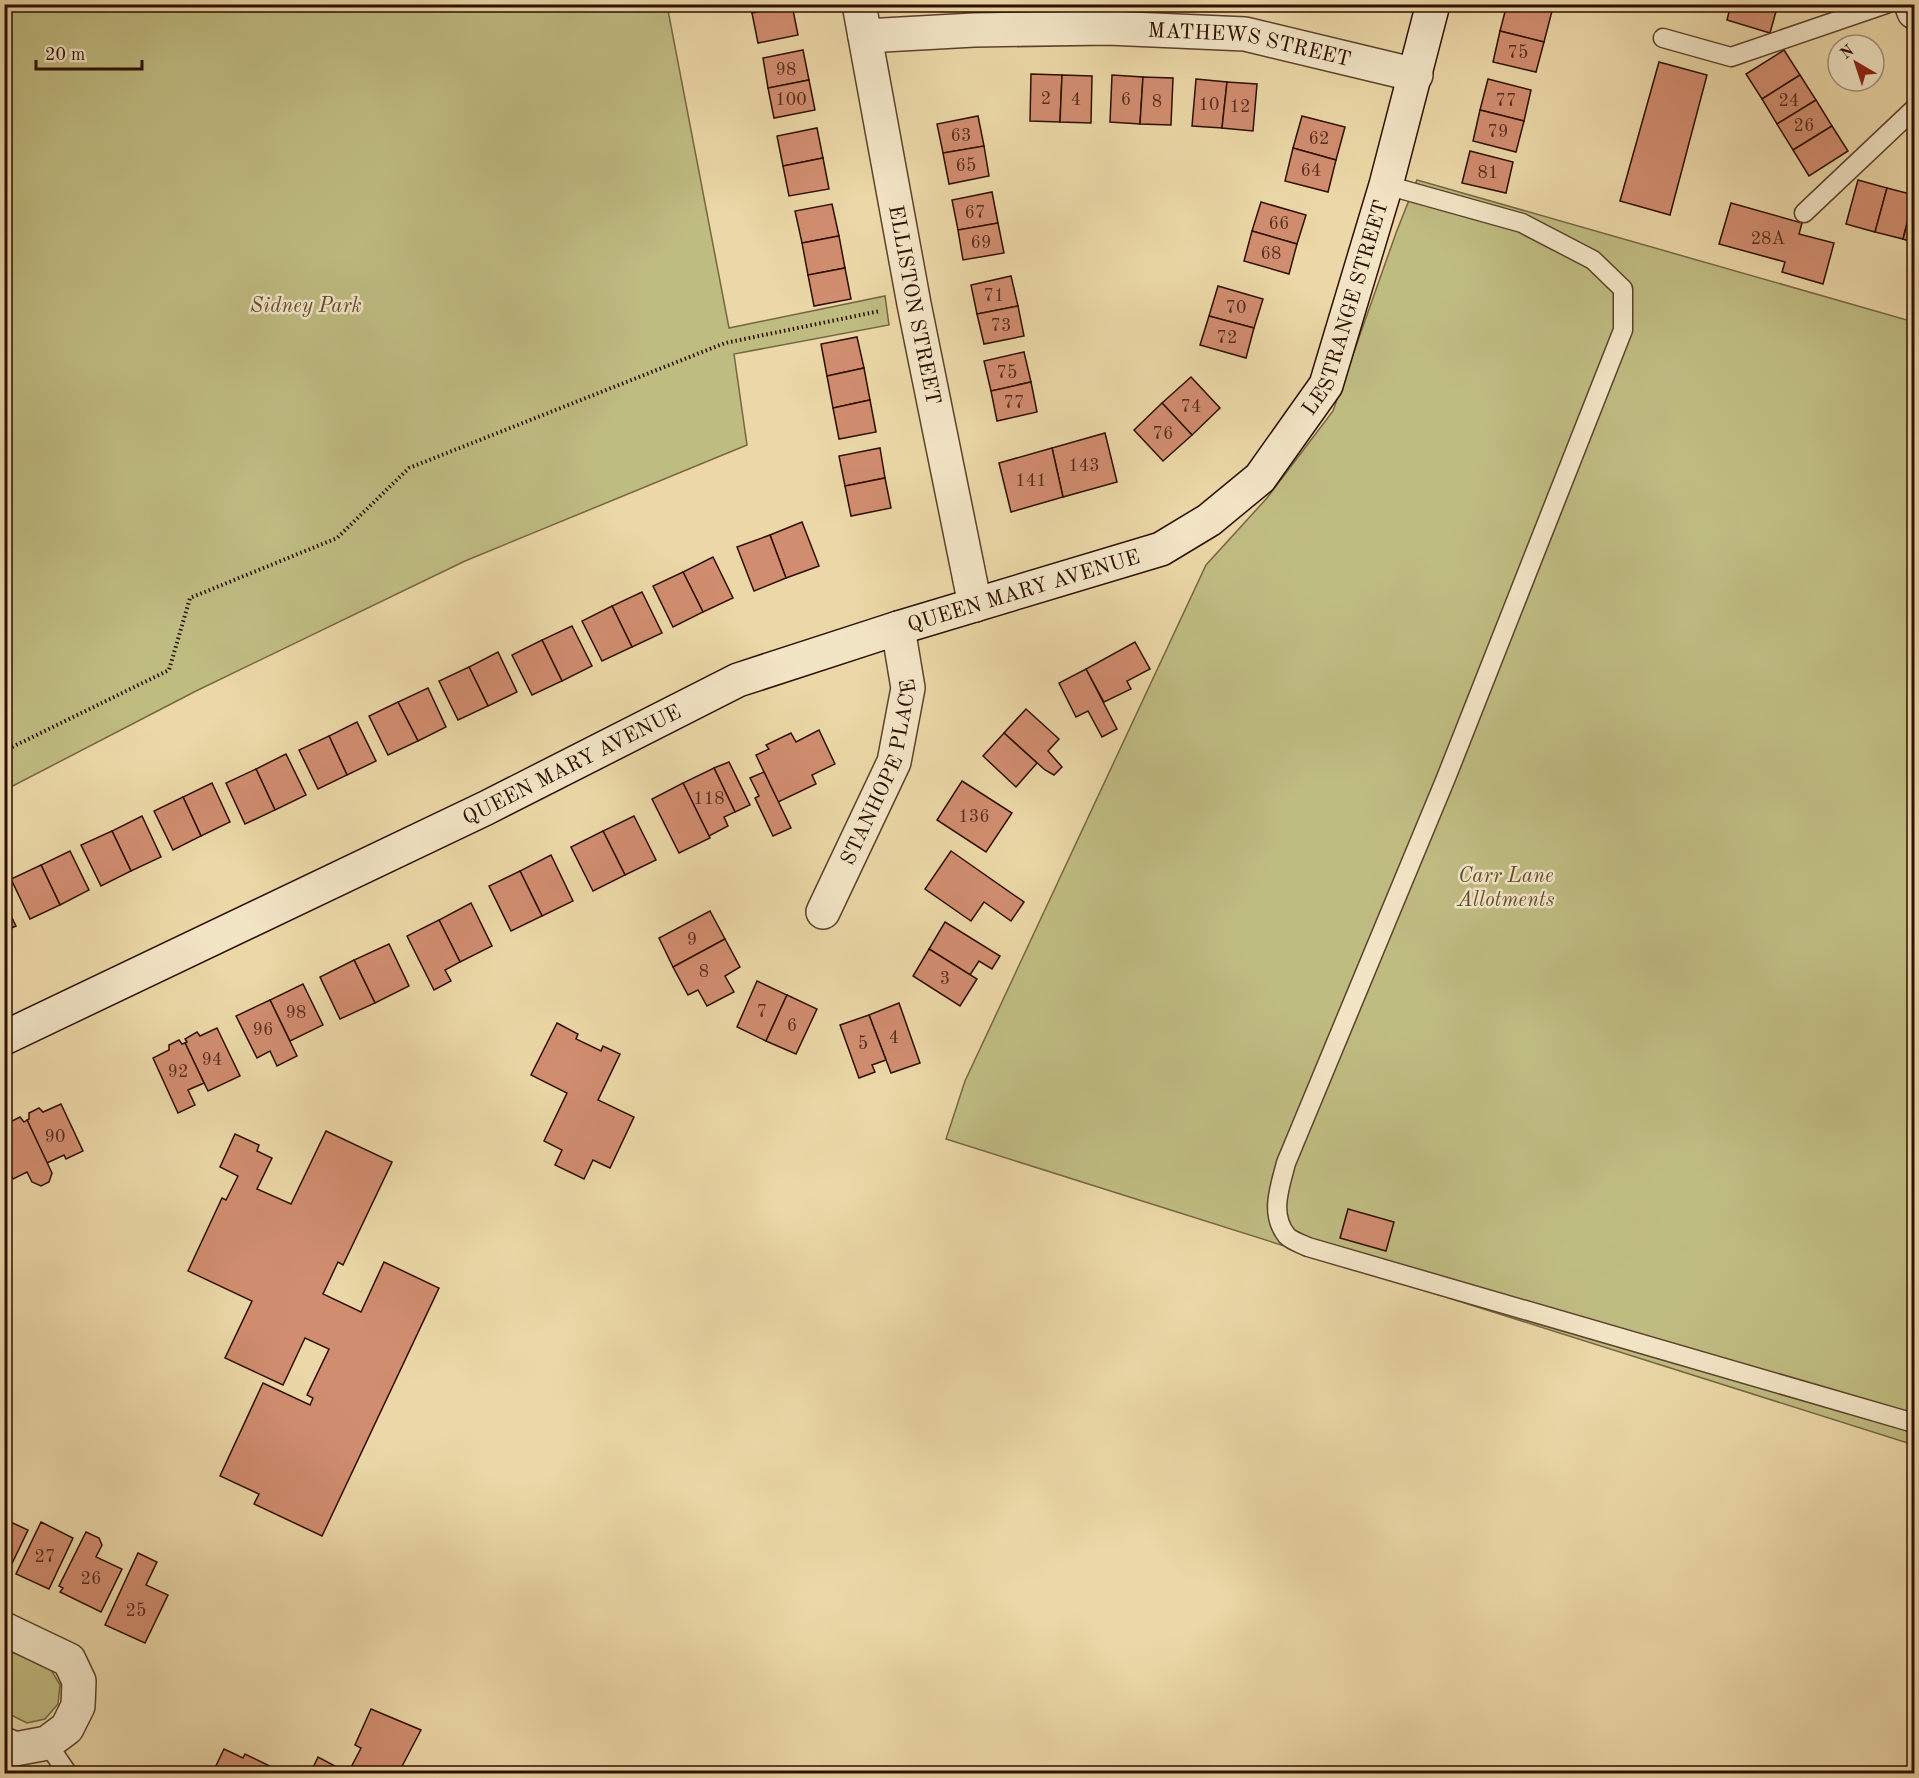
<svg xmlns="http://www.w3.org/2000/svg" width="1919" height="1778" viewBox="0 0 1919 1778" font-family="'Old Standard TT',serif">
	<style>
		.green { fill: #bfbc82; stroke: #766642; stroke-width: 1.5 }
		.building { fill: #d18d70; stroke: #2e0f01; stroke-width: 1.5 }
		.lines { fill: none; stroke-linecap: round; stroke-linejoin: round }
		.lane-casing { stroke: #5d412a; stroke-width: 21 }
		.street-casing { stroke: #5d412a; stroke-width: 36 }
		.secondary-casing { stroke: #2e0f01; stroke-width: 36 }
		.path { stroke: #2e0f01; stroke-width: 4; stroke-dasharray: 1.5 3; stroke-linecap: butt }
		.lane { stroke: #f2e5c6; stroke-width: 18 }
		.street { stroke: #f2e5c6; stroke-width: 33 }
		.secondary { stroke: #f2e5c6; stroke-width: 33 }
		.labels { text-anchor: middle; stroke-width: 5; stroke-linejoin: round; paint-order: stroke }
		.number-label { font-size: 18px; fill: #572e1d }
		.street-label { font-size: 21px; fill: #2e0f01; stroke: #f2e5c6 }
		.park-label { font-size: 21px; font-style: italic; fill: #614c2e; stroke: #f2e5c6 }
	</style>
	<rect width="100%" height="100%" fill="#ebd7a7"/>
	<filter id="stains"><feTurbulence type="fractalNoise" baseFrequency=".00333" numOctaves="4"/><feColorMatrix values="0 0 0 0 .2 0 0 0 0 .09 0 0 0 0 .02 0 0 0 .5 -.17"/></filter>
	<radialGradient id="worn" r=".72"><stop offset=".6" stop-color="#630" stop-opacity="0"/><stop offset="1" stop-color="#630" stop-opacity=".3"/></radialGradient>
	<g class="green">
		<polygon points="5,4 667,5 729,328 885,296 889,325 734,354 747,445 465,561 196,691 5,790"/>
		<polygon points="1417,180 1914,322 1914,1445 946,1139 965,1081 1206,565 1267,498 1333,411 1396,233"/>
		<polygon points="5,1649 50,1668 60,1685 58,1704 45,1719 27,1723 5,1712"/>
	</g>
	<g class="building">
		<polygon points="750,4 792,4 792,5 752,13"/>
		<polygon points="1507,4 1527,4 1552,11 1544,42 1500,31"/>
		<polygon points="1731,4 1778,4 1770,33 1727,20"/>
		<polygon points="792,5 798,35 758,43 752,13"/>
		<polygon points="1500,31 1544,42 1536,72 1493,62"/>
		<polygon points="803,50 809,80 768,88 763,58"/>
		<polygon points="1784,50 1800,75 1762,99 1746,74"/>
		<polygon points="1659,62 1707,75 1670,215 1620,201"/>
		<polygon points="1031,74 1062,75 1060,122 1030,121"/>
		<polygon points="1062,75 1092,76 1091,123 1060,122"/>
		<polygon points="1112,75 1143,77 1140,124 1110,122"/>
		<polygon points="1800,75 1816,100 1777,124 1762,99"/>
		<polygon points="1143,77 1173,78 1171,125 1140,124"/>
		<polygon points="1196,79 1227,82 1222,128 1192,126"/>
		<polygon points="1488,79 1531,90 1524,121 1480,110"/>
		<polygon points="809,80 815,110 774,118 768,88"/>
		<polygon points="1227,82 1257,84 1253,131 1222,128"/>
		<polygon points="1816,100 1832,126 1793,150 1777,124"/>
		<polygon points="1480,110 1524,121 1516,152 1473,141"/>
		<polygon points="978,116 984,146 943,153 937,124"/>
		<polygon points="1302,116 1345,127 1336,160 1293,148"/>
		<polygon points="1832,126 1848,151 1809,176 1793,150"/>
		<polygon points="817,128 823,158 783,166 777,136"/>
		<polygon points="984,146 989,176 949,184 943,153"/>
		<polygon points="1293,148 1336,160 1328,192 1285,181"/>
		<polygon points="1470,151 1513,162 1506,193 1462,183"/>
		<polygon points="823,158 829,189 789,196 783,166"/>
		<polygon points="1858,180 1887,188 1875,232 1846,224"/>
		<polygon points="1887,188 1914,195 1903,239 1875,232"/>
		<polygon points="992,192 998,223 958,230 952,200"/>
		<polygon points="1914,199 1914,243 1903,239"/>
		<polygon points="1261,202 1306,215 1297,244 1252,231"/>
		<polygon points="1731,203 1802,223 1799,234 1834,243 1823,284 1782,272 1785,262 1719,244"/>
		<polygon points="832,204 839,236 802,243 795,211"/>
		<polygon points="998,223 1004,253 963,260 958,230"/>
		<polygon points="1252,231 1297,244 1289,274 1244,261"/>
		<polygon points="839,236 845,268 808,275 802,243"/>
		<polygon points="845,268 851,299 814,306 808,275"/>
		<polygon points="1011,276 1018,306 977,314 971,285"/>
		<polygon points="1218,286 1263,299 1254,328 1209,316"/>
		<polygon points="1018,306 1024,336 984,344 977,314"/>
		<polygon points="1209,316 1254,328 1246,358 1200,345"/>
		<polygon points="857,337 864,368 827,376 821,344"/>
		<polygon points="1024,352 1031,382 991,391 984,361"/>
		<polygon points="864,368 870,400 833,408 827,376"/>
		<polygon points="1191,377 1220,408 1192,435 1162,403"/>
		<polygon points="1031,382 1037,412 997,421 991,391"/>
		<polygon points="870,400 876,432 839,439 833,408"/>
		<polygon points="1162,403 1192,435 1163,461 1134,430"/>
		<polygon points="1105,433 1117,482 1063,497 1052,448"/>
		<polygon points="880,448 885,478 845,486 839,456"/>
		<polygon points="1052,448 1063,497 1011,512 999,463"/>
		<polygon points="885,478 891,508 851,516 845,486"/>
		<polygon points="802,522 819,566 786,578 770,535"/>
		<polygon points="770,535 786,578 754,591 737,547"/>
		<polygon points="713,557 733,598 703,612 683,572"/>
		<polygon points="683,572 703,612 673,627 653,586"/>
		<polygon points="642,592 662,633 632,647 612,606"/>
		<polygon points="612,606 632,647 602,661 582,621"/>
		<polygon points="572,626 592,666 562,681 542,640"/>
		<polygon points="542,640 562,681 532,695 512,655"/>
		<polygon points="1135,642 1150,669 1127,681 1131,689 1104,702 1086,669"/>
		<polygon points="498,652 517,692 488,706 469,667"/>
		<polygon points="469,667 488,706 458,720 439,681"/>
		<polygon points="1086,669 1117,729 1102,737 1088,711 1076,717 1059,683"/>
		<polygon points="428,688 446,727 418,741 398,702"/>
		<polygon points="398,702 418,741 388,755 369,716"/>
		<polygon points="1026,709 1059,739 1048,751 1062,767 1054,775 1045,770 1004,733"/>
		<polygon points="357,722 376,761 347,775 329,736"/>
		<polygon points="819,730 835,764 812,775 816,784 778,802 756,755 769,749 766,745 791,733 796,742"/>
		<polygon points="1004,733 1037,763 1016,787 983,756"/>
		<polygon points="329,736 347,775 318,789 299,750"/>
		<polygon points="286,754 306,795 275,810 256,769"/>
		<polygon points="729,762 750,805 735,812 714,768"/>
		<polygon points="714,768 735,812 724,817 728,826 709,836 683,783"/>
		<polygon points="256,769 275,810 245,824 226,783"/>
		<polygon points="764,772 791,828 773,836 755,798 759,796 750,778"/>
		<polygon points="962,781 1012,813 986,852 937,820"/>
		<polygon points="212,783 230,822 201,836 183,797"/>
		<polygon points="683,783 710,838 679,853 652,799"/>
		<polygon points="183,797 201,836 173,850 154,811"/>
		<polygon points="142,816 161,857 131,871 112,831"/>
		<polygon points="634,816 656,860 625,875 603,831"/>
		<polygon points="112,831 131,871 101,886 81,845"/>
		<polygon points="603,831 625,875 593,891 571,847"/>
		<polygon points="70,851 89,890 60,905 41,865"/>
		<polygon points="951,851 1024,902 1011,921 984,902 971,921 925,889"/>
		<polygon points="551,855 573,901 542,916 520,871"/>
		<polygon points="41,865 60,905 30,919 11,879"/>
		<polygon points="520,871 542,916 511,931 489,886"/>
		<polygon points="4,902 16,926 4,931"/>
		<polygon points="471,903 492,946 460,962 439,920"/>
		<polygon points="710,911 725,939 673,967 659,938"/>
		<polygon points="439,920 460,962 445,970 451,981 434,990 407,936"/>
		<polygon points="945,922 1000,956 992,969 979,961 970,975 929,949"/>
		<polygon points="725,939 740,967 725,976 734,992 707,1006 698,990 688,995 673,967"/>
		<polygon points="389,944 409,986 375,1003 354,960"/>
		<polygon points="929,949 977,979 960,1006 913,976"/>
		<polygon points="354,960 375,1003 340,1019 320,977"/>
		<polygon points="757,981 787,995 766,1041 737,1027"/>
		<polygon points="303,984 323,1025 290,1041 270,1000"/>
		<polygon points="787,995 817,1009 796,1054 766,1041"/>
		<polygon points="270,1000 297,1056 277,1066 270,1051 257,1058 236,1016"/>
		<polygon points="899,1003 920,1063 891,1073 869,1015"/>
		<polygon points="869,1015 886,1060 872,1065 875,1072 859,1078 840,1025"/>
		<polygon points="557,1023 578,1034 576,1039 601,1051 603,1046 620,1054 598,1100 634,1117 610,1168 593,1160 584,1179 555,1165 562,1150 544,1141 567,1093 531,1075"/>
		<polygon points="217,1028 240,1076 208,1091 185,1043 187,1042 185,1039 197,1032 200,1036"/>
		<polygon points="179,1040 182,1044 185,1043 204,1083 188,1090 195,1105 178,1113 153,1058 169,1050 169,1045"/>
		<polygon points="61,1104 83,1151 66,1159 64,1155 47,1163 27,1120 29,1119 29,1113 39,1108 43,1112"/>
		<polygon points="20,1117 24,1122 27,1120 52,1173 49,1182 41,1186 32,1182 27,1172 13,1179 4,1161 4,1131 10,1128 8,1125 10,1122"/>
		<polygon points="326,1131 392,1162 343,1265 338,1262 323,1294 361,1312 384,1262 439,1288 322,1536 254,1504 259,1494 220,1476 263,1383 310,1405 313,1398 307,1395 329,1349 305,1338 283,1385 225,1358 252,1301 188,1271 222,1198 226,1200 238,1176 220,1167 235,1134 259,1145 257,1151 272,1158 257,1189 291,1204"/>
		<polygon points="1348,1209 1394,1222 1386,1251 1340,1238"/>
		<polygon points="4,1519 28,1530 6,1576 4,1575"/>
		<polygon points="41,1522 73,1538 49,1589 16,1574"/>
		<polygon points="86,1532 99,1538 102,1545 96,1557 122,1569 101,1612 60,1592 63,1588 59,1586"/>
		<polygon points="138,1553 157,1562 146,1585 168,1595 145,1643 105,1625"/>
		<polygon points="371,1709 421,1730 399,1772 402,1774 310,1774 318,1757 348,1773 361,1748 355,1745"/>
		<polygon points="224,1749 243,1758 245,1754 286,1774 212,1774"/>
	</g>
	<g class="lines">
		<defs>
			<g id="lane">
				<polyline points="1663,38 1731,57 1886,4"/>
				<path d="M1386 185 1522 223 1593 260 1623 289V330L1446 778 1286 1163C1280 1187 1269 1214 1287 1236 1292 1241 1302 1244 1308 1247L1914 1423"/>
				<polyline points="1804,213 1914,109"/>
				<polyline points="47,1743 68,1774"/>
			</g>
			<g id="street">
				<path id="s1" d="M859 4 914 304 975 605"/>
				<polyline points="1911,4 1914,12"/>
				<path id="s2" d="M865 36 974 30 1108 28 1245 34 1416 75"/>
				<path id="s3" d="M823 912 894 762 908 688 898 628"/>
				<polyline points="4,1629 69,1660 79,1681 78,1706 67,1728 47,1743 15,1749 4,1744"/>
			</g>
			<g id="secondary">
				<path id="s4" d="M4 1038 486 808 738 680 898 628 1161 549 1209 520 1260 478 1326 385 1386 185 1433 4"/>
			</g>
		</defs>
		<use href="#lane" class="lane-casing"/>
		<use href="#street" class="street-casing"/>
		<use href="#secondary" class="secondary-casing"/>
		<polyline class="path" points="4,751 169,670 190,598 337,538 409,468 725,343 880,311"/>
		<use href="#lane" class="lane"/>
		<use href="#street" class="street"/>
		<use href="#secondary" class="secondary"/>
	</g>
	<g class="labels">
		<g class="number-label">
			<text x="1518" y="58">75</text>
			<text x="786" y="75">98</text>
			<text x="1046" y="104">2</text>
			<text x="791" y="105">100</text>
			<text x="1076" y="105">4</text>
			<text x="1126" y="105">6</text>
			<text x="1506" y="106">77</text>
			<text x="1789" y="106">24</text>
			<text x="1157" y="107">8</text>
			<text x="1209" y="110">10</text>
			<text x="1240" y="112">12</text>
			<text x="1804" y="131">26</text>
			<text x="1498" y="137">79</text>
			<text x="961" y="141">63</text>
			<text x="1319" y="144">62</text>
			<text x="966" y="171">65</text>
			<text x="1311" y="176">64</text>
			<text x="1488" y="178">81</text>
			<text x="975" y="218">67</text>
			<text x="1279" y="229">66</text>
			<text x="1768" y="244">28A</text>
			<text x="981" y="248">69</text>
			<text x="1271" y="259">68</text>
			<text x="994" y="301">71</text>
			<text x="1236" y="313">70</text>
			<text x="1001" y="331">73</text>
			<text x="1227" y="343">72</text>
			<text x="1007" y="378">75</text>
			<text x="1014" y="408">77</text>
			<text x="1191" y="412">74</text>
			<text x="1163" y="439">76</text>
			<text x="1084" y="471">143</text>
			<text x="1031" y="486">141</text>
			<text x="709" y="804">118</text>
			<text x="974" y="822">136</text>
			<text x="692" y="945">9</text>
			<text x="704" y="977">8</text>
			<text x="945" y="984">3</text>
			<text x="762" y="1017">7</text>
			<text x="296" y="1018">98</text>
			<text x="792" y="1031">6</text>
			<text x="263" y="1035">96</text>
			<text x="894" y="1043">4</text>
			<text x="863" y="1049">5</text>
			<text x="212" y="1065">94</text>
			<text x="178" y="1077">92</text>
			<text x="55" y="1142">90</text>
			<text x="45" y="1562">27</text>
			<text x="91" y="1584">26</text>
			<text x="136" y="1616">25</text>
		</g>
		<g class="street-label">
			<text dy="7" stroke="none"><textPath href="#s2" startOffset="386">MATHEWS STREET</textPath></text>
			<text dy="7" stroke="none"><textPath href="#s1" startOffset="306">ELLISTON STREET</textPath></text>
			<text dy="7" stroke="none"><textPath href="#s4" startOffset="1575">LESTRANGE STREET</textPath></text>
			<text dy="7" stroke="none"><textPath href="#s4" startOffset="1116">QUEEN MARY AVENUE</textPath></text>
			<text dy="7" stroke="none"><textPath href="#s4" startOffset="630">QUEEN MARY AVENUE</textPath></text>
			<text dy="7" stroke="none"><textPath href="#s3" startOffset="152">STANHOPE PLACE</textPath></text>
		</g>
		<g class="park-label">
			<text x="306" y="312">Sidney Park</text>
			<text x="1506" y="882">Carr Lane<tspan x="1506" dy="24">Allotments</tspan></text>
		</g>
	</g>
	<rect width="1919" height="1778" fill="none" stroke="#ebd7a7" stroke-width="24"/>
	<rect x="6" y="6" width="1907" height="1766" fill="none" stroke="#2e0f01" stroke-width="3"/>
	<rect x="12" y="12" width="1895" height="1754" fill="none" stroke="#2e0f01" stroke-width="1.5"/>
	<g transform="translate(1856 63) rotate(321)"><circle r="28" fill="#f2e5c6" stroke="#a48f77" stroke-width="1.5"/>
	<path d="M0-4.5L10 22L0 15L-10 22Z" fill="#8f2418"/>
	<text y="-9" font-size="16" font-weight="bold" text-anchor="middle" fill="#2e0f01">N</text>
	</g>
	<path d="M36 60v9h106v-9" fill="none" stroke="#2e0f01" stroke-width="3"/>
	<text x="45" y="60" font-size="18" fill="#2e0f01" stroke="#f2e5c6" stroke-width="4.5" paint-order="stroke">20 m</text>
	<rect width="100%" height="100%" filter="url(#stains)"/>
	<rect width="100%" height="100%" fill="url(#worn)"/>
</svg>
